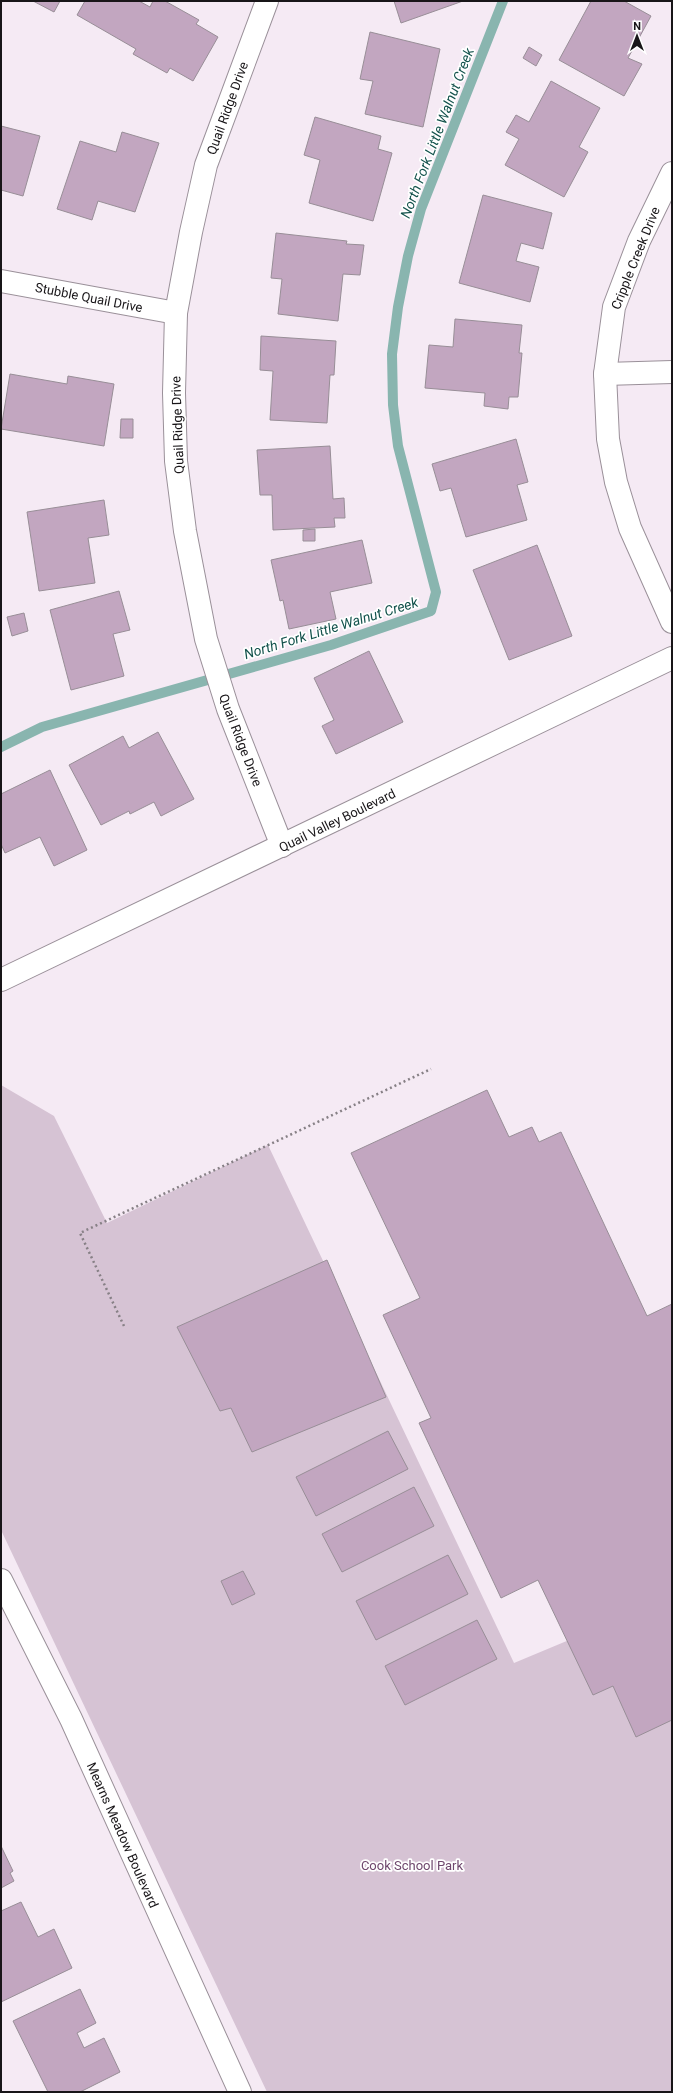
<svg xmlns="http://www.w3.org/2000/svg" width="673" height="2093" viewBox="0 0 673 2093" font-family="Roboto,sans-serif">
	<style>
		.green { fill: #d6c3d4 }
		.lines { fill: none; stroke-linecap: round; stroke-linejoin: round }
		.stream { stroke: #89b5af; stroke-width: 10 }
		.building { fill: #c2a6c0; stroke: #988e97 }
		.minor-casing { stroke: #9a9099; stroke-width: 24 }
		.tertiary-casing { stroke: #9a9099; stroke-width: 24 }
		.path { stroke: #878086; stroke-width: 2.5; stroke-dasharray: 2 3; stroke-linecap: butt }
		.minor { stroke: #fff; stroke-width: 22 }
		.tertiary { stroke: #fff; stroke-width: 22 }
		.labels { text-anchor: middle; stroke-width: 3.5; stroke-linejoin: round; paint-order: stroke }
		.street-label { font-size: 13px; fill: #181518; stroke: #fff }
		.park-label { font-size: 13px; fill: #6f476d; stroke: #fff }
		.water-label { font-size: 14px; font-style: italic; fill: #13524c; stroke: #fff }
	</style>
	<rect width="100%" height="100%" fill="#f5eaf4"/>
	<polygon class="green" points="1,1085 54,1116 107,1223 268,1145 514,1663 672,1597 672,2092 267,2092 1,1530"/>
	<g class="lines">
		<polyline class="stream" points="1,747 42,727 331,645 431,611 436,592 398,446 393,405 392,354 398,307 408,256 421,209 503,1"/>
	</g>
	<g class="building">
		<polygon points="33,1 60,1 54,12"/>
		<polygon points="85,1 139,1 150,7 153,1 165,1 199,20 196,24 218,37 193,81 170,68 167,73 133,54 136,49 77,15"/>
		<polygon points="394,1 463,1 401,23"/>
		<polygon points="591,1 624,1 651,16 628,58 642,64 624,96 559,60"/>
		<polygon points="370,32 440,49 423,127 365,114 373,81 360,79"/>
		<polygon points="529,47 542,55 536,66 523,58"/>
		<polygon points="551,81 600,108 579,147 588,152 564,197 505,165 519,139 506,132 516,115 529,122"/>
		<polygon points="315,117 381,136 378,149 392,153 373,221 309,203 320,160 304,155"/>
		<polygon points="1,126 40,136 23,196 1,190"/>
		<polygon points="122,132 159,143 135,212 98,201 92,220 57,209 80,141 116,152"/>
		<polygon points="483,195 552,213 543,249 521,243 516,261 539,267 530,302 459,283"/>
		<polygon points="276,233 347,241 346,244 364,245 360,275 343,274 338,321 278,314 282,279 271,278"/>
		<polygon points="455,319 522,325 519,353 522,353 518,397 509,397 508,409 484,406 485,393 425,388 429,345 453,347"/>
		<polygon points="261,336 336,341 334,375 330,375 327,423 270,420 273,371 260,370"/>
		<polygon points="10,374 67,384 68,376 114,384 104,446 1,429"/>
		<polygon points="121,419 133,419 133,438 120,438"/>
		<polygon points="516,439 528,482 517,485 527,520 466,537 451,488 440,491 432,464"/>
		<polygon points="330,446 333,499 344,498 345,518 334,518 335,527 273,530 272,495 260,495 257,450"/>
		<polygon points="104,500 109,535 88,538 95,583 39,591 27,512"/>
		<polygon points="315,529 315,541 303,541 303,530"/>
		<polygon points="362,540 372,583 330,592 336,619 289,629 283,600 280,601 271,560"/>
		<polygon points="537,545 572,636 509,660 473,570"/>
		<polygon points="119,591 130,630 113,634 124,676 71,690 50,610"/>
		<polygon points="24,613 28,631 12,636 7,617"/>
		<polygon points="369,651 403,722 336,754 322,726 334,720 314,678"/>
		<polygon points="158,732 194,799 161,816 154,802 130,814 129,811 101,825 69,765 123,736 129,748"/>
		<polygon points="50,770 87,850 54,866 40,837 5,853 1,844 1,794"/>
		<polygon points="487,1090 509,1137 532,1127 539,1142 561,1132 647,1316 672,1304 672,1720 636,1737 613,1686 593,1695 538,1580 501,1598 419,1423 431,1418 383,1315 420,1298 351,1153"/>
		<polygon points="327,1260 386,1397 252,1452 231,1408 220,1411 177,1327"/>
		<polygon points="388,1431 408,1469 316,1516 296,1477"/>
		<polygon points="414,1487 434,1526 342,1572 322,1534"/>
		<polygon points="448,1555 468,1594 376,1640 356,1601"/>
		<polygon points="243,1571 255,1594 232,1605 221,1581"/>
		<polygon points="477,1620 497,1659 405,1705 385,1666"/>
		<polygon points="1,1846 13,1871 10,1873 14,1881 1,1888"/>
		<polygon points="21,1902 38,1937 54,1929 72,1968 1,2002 1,1911"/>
		<polygon points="80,1989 96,2023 77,2033 84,2048 104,2038 120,2072 80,2092 48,2092 13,2021"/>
	</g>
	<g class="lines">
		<defs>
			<g id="minor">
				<polyline points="267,1 206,165 191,232 176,313 174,393 176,461 185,531 206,639 228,709 282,846"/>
				<polyline points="672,173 639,241 614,307 605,374 608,439 616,482 630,528 672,622"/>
				<polyline points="1,281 176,313"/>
				<polyline points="605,374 672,372"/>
				<polyline points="1,980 672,658"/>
			</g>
			<polyline id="tertiary" points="1,1580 71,1719 240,2092"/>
		</defs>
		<use href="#minor" class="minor-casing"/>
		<use href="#tertiary" class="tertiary-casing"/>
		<polyline class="path" points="124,1326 80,1233 431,1069"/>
		<use href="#minor" class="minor"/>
		<use href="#tertiary" class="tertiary"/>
	</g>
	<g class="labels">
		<g class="street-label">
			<text transform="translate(227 108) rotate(-70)" y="5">Quail Ridge Drive</text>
			<text transform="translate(635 258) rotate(-68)" y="5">Cripple Creek Drive</text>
			<text transform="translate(89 297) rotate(11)" y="5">Stubble Quail Drive</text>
			<text transform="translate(177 425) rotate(-92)" y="5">Quail Ridge Drive</text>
			<text transform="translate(241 740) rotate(69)" y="5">Quail Ridge Drive</text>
			<text transform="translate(337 820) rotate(-26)" y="5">Quail Valley Boulevard</text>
			<text transform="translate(123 1835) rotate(66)" y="5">Mearns Meadow Boulevard</text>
		</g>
		<g class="park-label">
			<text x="412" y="1870">Cook School Park</text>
		</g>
		<g class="water-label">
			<text transform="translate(437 133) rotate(-69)" y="5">North Fork Little Walnut Creek</text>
			<text transform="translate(331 628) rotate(-17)" y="5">North Fork Little Walnut Creek</text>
		</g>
	</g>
	<rect width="673" height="2093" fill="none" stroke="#181518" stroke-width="4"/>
	<g transform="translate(637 36)" stroke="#ffffff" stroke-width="3" paint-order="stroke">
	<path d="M0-3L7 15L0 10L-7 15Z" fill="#181518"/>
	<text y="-6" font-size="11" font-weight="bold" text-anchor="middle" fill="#181518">N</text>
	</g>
</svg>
